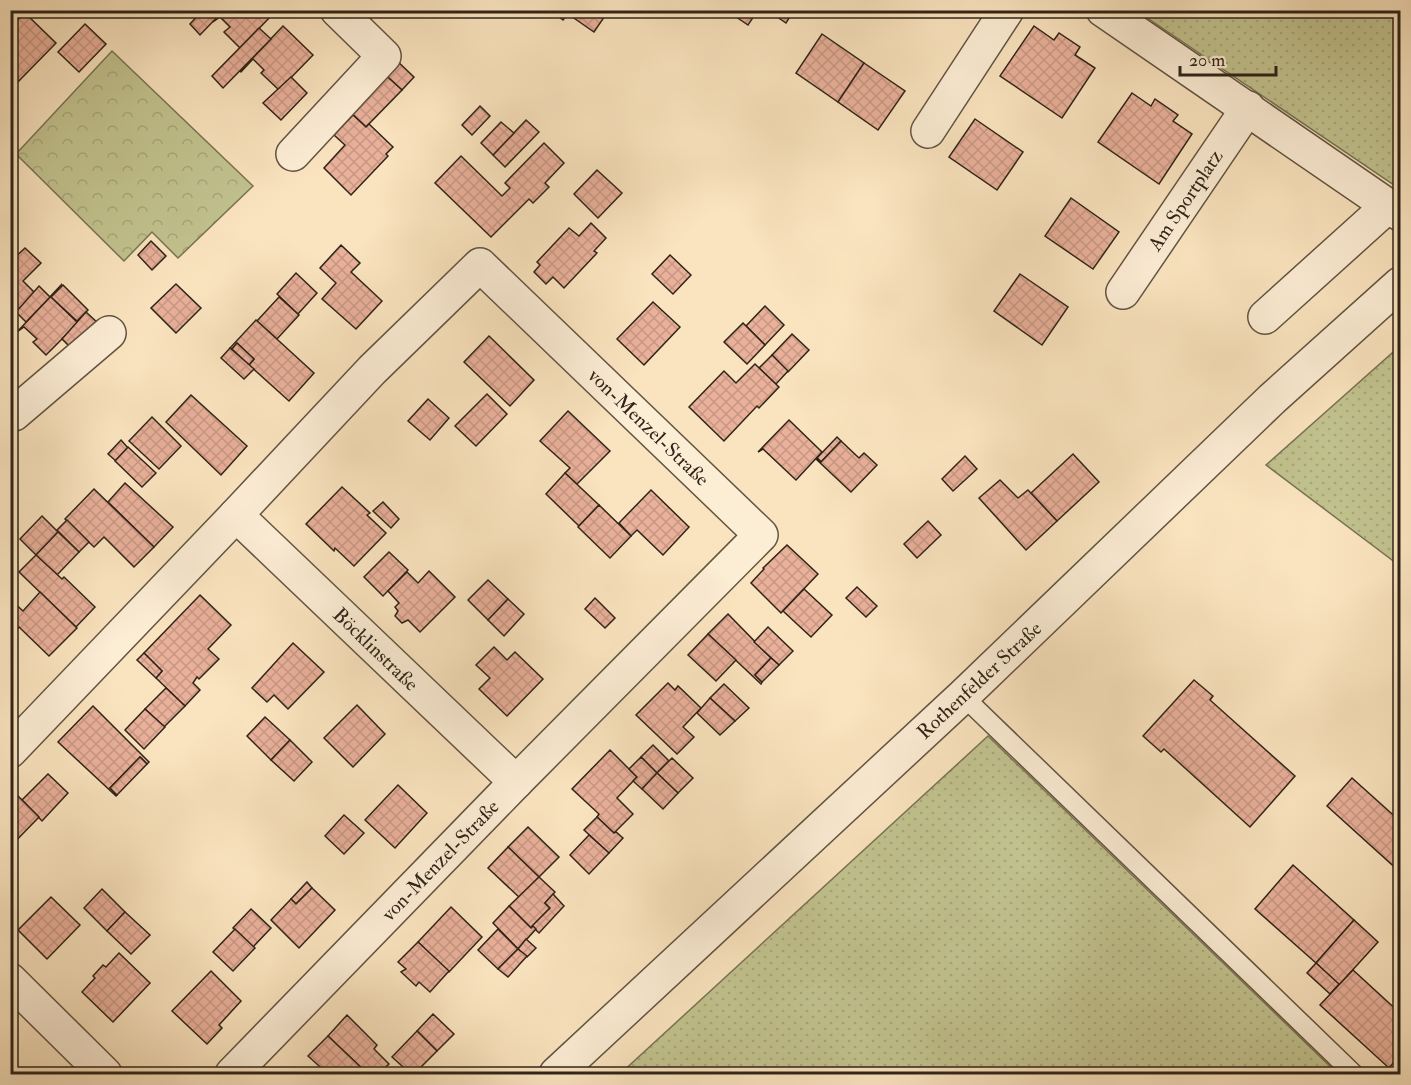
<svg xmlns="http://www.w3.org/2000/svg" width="1411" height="1085" viewBox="0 0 1411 1085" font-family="'IM FELL Double Pica',serif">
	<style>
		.grass { fill: url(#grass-dots); stroke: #787454; stroke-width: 1.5 }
		.park { fill: url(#park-crowns); stroke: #787454; stroke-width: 1.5 }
		.building { fill: url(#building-cross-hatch); stroke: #2f2418; stroke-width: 1.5 }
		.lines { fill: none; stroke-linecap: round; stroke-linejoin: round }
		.service-casing { stroke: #625442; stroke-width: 21 }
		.minor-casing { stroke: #625442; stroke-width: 36 }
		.tertiary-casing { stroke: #625442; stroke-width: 36 }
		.service { stroke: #fcedd5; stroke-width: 18 }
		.minor { stroke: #fcedd5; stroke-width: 33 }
		.tertiary { stroke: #fcedd5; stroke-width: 33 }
		.labels { text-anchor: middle; stroke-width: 4.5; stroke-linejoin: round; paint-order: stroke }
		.street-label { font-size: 20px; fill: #2f2418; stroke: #fcedd5 }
	</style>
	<defs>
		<pattern id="grass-dots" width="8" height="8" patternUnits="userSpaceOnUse" patternTransform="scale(1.5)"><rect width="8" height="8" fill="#c2c38f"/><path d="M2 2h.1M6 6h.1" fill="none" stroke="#a7a77b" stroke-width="1.8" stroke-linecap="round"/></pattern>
		<pattern id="park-crowns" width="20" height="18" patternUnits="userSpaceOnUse" patternTransform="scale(1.5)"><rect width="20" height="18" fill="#c2c38f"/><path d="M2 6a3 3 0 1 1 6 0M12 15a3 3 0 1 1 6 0" fill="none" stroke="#a7a77b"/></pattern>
		<pattern id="building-cross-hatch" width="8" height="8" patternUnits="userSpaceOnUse" patternTransform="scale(1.5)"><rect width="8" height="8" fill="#e9b09a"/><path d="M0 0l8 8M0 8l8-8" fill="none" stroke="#c89784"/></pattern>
	</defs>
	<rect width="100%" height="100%" fill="#fae4bf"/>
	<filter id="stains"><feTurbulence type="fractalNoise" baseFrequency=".00333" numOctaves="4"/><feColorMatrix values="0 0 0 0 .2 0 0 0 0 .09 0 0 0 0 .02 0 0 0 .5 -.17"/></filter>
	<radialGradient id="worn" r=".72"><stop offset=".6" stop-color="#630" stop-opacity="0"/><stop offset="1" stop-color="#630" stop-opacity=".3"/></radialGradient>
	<g class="grass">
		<polygon points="1137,11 1400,11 1400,189"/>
		<polygon points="1400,346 1400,566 1266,465"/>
		<polygon points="988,736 1338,1074 620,1074"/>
	</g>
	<polygon class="park" points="112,51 253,186 178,258 152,232 124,261 16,154"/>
	<g class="building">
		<polygon points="224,10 267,10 272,15 240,48 224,32 230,27 220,17 213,22"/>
		<polygon points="224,10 200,35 190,24 203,10"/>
		<polygon points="550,10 609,10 594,32 568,14 563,20"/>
		<polygon points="726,10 758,10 748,25"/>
		<polygon points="767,10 794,10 786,23"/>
		<polygon points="25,13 56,43 13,87 10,85 10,27"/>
		<polygon points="85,24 106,44 79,72 58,52"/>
		<polygon points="283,26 313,55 279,90 261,73 264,70 253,59 241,72 240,71"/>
		<polygon points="1034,26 1054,40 1059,33 1080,47 1075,55 1095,68 1062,118 1000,76"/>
		<polygon points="259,28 271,39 223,88 212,76"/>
		<polygon points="822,34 864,63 838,102 796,73"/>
		<polygon points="394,58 414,77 402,90 381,71"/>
		<polygon points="864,63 905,91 878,130 838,102"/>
		<polygon points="381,71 402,90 366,127 346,108"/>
		<polygon points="291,77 307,93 281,120 263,103"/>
		<polygon points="1132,93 1151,106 1155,99 1178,115 1173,121 1192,134 1159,184 1098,142"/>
		<polygon points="480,106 490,116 472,135 462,125"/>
		<polygon points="353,115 366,127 369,124 393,147 386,154 388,156 351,195 324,168 345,145 334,135"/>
		<polygon points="975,119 1023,152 997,190 949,157"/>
		<polygon points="526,120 539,132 505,167 493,155"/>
		<polygon points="501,122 514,133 493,155 481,143"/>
		<polygon points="544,143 564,163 545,183 549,187 533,203 529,199 491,237 435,183 461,156 502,196 510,188 505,183"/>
		<polygon points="597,170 622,193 598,218 574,194"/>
		<polygon points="1071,198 1119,232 1093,269 1045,236"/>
		<polygon points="591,223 606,238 594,251 597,253 564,288 553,277 546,284 534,272 540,265 537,262 569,228 579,236"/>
		<polygon points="151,241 166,256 152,270 138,255"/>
		<polygon points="341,245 360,263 351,272 382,301 356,329 322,299 336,283 320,268"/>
		<polygon points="25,248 41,263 23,281 35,293 10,318 10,262"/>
		<polygon points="670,255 691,275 673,294 652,274"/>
		<polygon points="296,273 317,293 298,314 277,294"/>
		<polygon points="1020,274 1068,307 1042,345 994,311"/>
		<polygon points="62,284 51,297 78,323 46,355 33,342 37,339 24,327 17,332"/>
		<polygon points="176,284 201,308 176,333 151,308"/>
		<polygon points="63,285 88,310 77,321 51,297"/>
		<polygon points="39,286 50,297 26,322 16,312"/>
		<polygon points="279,297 299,315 277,339 257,321"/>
		<polygon points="653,302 680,327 644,365 617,339"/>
		<polygon points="765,306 784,325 765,345 746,326"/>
		<polygon points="86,312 99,324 74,351 62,339"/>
		<polygon points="256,320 314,373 289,401 249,365 254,359 237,343 232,349 230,348"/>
		<polygon points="743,323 765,345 747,364 724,342"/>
		<polygon points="792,334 809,350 788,372 772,355"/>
		<polygon points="489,336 534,380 510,406 464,362"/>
		<polygon points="237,343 254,359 249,365 232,349"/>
		<polygon points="230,348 254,369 244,379 221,358"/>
		<polygon points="772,355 788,371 776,384 759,368"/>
		<polygon points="755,364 779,387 759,408 757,406 724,441 689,407 724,371 736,383"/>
		<polygon points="487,394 507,414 476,446 455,426"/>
		<polygon points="191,395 247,446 221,475 166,422"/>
		<polygon points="428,399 449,418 430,440 408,421"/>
		<polygon points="568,411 610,451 577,484 565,473 570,468 540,441"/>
		<polygon points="152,417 181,446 159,469 129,441"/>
		<polygon points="789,420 822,452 796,480 763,449 758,452"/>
		<polygon points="837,437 841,441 821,462 817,458"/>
		<polygon points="121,440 128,448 116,461 108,454"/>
		<polygon points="841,441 859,458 864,453 877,465 851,492 816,459 817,458 821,462"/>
		<polygon points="128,447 156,473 142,487 115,461"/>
		<polygon points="1073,454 1099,482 1057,521 1031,493"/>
		<polygon points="965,456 977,469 953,491 942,479"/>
		<polygon points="565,473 599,505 579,526 546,494"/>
		<polygon points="1000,480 1018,498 1028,490 1057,521 1026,550 979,498"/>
		<polygon points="125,483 173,527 154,547 108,502"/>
		<polygon points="342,487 370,513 367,515 386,533 354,566 335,548 334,551 306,524"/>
		<polygon points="94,489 154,547 134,567 104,537 94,547 65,519"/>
		<polygon points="651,490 689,527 663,555 637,530 631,536 619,523"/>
		<polygon points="383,502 399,519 391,528 373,511"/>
		<polygon points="599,505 631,536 610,558 578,527"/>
		<polygon points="42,516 58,532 36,555 20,539"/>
		<polygon points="67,520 89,542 79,552 57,530"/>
		<polygon points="928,521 941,535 917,558 904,544"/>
		<polygon points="58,532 79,552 57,575 36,555"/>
		<polygon points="787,545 818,574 781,613 751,583 764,569 763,568"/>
		<polygon points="389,552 408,570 383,596 364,577"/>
		<polygon points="36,555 62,579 64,577 95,607 76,627 19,572"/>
		<polygon points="429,571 455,597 420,632 408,620 402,623 395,616 398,611 395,607 399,603 388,591 407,572 418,583"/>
		<polygon points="488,580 508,599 488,620 468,600"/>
		<polygon points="857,587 877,606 866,617 846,598"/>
		<polygon points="804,589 832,615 811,637 783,611"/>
		<polygon points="40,592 77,628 49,656 19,627 10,636 10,599 23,611"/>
		<polygon points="200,595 231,625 208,649 219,659 199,679 197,677 193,683 200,690 185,706 156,678 162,671 144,653"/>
		<polygon points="595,598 615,618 605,628 585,609"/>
		<polygon points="508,599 524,614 504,636 488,620"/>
		<polygon points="728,614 771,658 755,675 762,682 761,684 708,634"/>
		<polygon points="768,627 793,651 779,665 754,642"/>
		<polygon points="708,634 736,660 716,681 688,655"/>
		<polygon points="293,643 324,672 288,709 274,695 267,702 252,688"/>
		<polygon points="494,647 507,660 515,652 543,679 507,716 479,689 490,678 476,665"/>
		<polygon points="144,653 162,671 156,678 137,660"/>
		<polygon points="771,658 779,665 762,682 755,675"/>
		<polygon points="1194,680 1213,696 1210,700 1295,776 1250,827 1164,749 1161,752 1143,736"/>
		<polygon points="668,683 675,690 678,686 701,708 683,727 694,737 677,754 636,715"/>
		<polygon points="724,684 749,708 735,721 710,698"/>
		<polygon points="166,688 185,706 164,727 145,709"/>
		<polygon points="710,698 735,721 720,735 697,713"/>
		<polygon points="357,705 385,734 353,767 324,738"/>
		<polygon points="93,706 149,762 147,764 140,757 110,788 117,795 116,796 58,742"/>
		<polygon points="145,709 165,727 144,749 125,730"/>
		<polygon points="265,717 290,740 271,760 247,736"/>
		<polygon points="290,740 312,762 294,781 271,760"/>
		<polygon points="653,745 669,761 657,773 641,757"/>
		<polygon points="610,750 637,777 617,798 633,814 614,833 597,817 599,814 572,789"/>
		<polygon points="140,757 147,764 117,795 110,788"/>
		<polygon points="641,757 657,773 642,789 633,781 637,777 629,769"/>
		<polygon points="672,758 693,778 678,793 657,773"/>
		<polygon points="657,773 678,793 663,809 642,789"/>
		<polygon points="48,774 68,793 42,821 22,800"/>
		<polygon points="1352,778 1400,821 1400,872 1327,806"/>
		<polygon points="398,785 427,813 395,848 365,820"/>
		<polygon points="12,790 39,817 10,847 10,792"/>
		<polygon points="344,815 364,833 344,854 325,836"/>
		<polygon points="597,817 614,833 616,832 623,838 609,853 584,830"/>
		<polygon points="528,827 559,857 539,877 508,847"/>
		<polygon points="589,835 609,853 589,874 570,855"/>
		<polygon points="508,847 539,877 520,898 488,868"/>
		<polygon points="1293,865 1354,920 1316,963 1255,909"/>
		<polygon points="539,877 555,892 545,903 550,908 531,928 509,906"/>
		<polygon points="307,882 312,888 296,904 291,899"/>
		<polygon points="312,888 335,910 299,948 271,920 291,899 296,904"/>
		<polygon points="102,889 125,912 107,931 84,908"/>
		<polygon points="553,894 564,906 539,933 532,926 550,908 545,903"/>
		<polygon points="51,897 80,925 47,959 18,930"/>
		<polygon points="509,906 531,928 533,926 536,929 518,949 493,923"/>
		<polygon points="451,907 482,937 449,972 418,942"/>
		<polygon points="251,909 271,928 253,947 233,928"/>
		<polygon points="125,912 150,935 131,954 107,931"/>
		<polygon points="1354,920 1378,942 1339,985 1316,963"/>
		<polygon points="235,929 255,948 233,971 213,952"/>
		<polygon points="498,929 518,949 498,969 478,950"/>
		<polygon points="526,939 536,948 527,957 518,949"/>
		<polygon points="418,942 449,971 430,992 419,982 416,986 401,972 406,969 398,962"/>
		<polygon points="518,949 527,956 508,977 498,969"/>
		<polygon points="119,953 150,983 113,1022 82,992 95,978 93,976 103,965 106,967"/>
		<polygon points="1316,963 1339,984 1330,994 1307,973"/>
		<polygon points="1353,970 1400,1013 1400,1055 1389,1068 1320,1005"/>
		<polygon points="211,971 241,1001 219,1025 222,1028 207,1044 172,1011"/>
		<polygon points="433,1014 454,1034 437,1051 417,1031"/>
		<polygon points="347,1015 377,1045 374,1049 389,1064 379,1074 368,1074 328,1036"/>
		<polygon points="417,1031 437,1051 414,1074 411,1074 392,1057"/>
		<polygon points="328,1036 368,1074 328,1074 308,1056"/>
	</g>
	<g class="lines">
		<defs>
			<polyline id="service" points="963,696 1354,1074"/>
			<g id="minor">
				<polyline points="1103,10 1400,214"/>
				<polyline points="928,131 1007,10"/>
				<polyline points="293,154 384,56 337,10"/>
				<polyline points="1123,292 1248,108"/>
				<polyline points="1265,317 1388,206"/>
				<polyline points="10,411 14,414 109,333"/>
				<polyline points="236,515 516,782"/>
				<polyline points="10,751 236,515 372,370 480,265 761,535 516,782 232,1074"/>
				<polyline points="10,980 105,1074"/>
			</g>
			<polyline id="tertiary" points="556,1074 963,696 1272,399 1400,284"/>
		</defs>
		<use href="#service" class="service-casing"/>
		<use href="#minor" class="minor-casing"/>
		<use href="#tertiary" class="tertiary-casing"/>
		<use href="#service" class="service"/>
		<use href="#minor" class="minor"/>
		<use href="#tertiary" class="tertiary"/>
	</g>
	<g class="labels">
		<g class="street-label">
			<text transform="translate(1185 200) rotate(-56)" y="7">Am Sportplatz</text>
			<text transform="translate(649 427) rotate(44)" y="7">von-Menzel-Straße</text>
			<text transform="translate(376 649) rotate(44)" y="7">Böcklinstraße</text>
			<text transform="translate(979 680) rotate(-43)" y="7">Rothenfelder Straße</text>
			<text transform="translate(440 860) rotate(-46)" y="7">von-Menzel-Straße</text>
		</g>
	</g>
	<rect width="1411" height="1085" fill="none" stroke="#fae4bf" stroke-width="36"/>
	<rect x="12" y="12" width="1387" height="1061" fill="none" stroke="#2f2418" stroke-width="3"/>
	<rect x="18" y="18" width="1375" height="1049" fill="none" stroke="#2f2418" stroke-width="1.5"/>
	<path d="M1180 66v9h96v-9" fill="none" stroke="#2f2418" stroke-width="3"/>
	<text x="1189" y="66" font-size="18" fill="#2f2418" stroke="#fcedd5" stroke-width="4.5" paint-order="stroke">20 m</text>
	<rect width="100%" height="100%" filter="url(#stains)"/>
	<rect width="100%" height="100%" fill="url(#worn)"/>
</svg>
